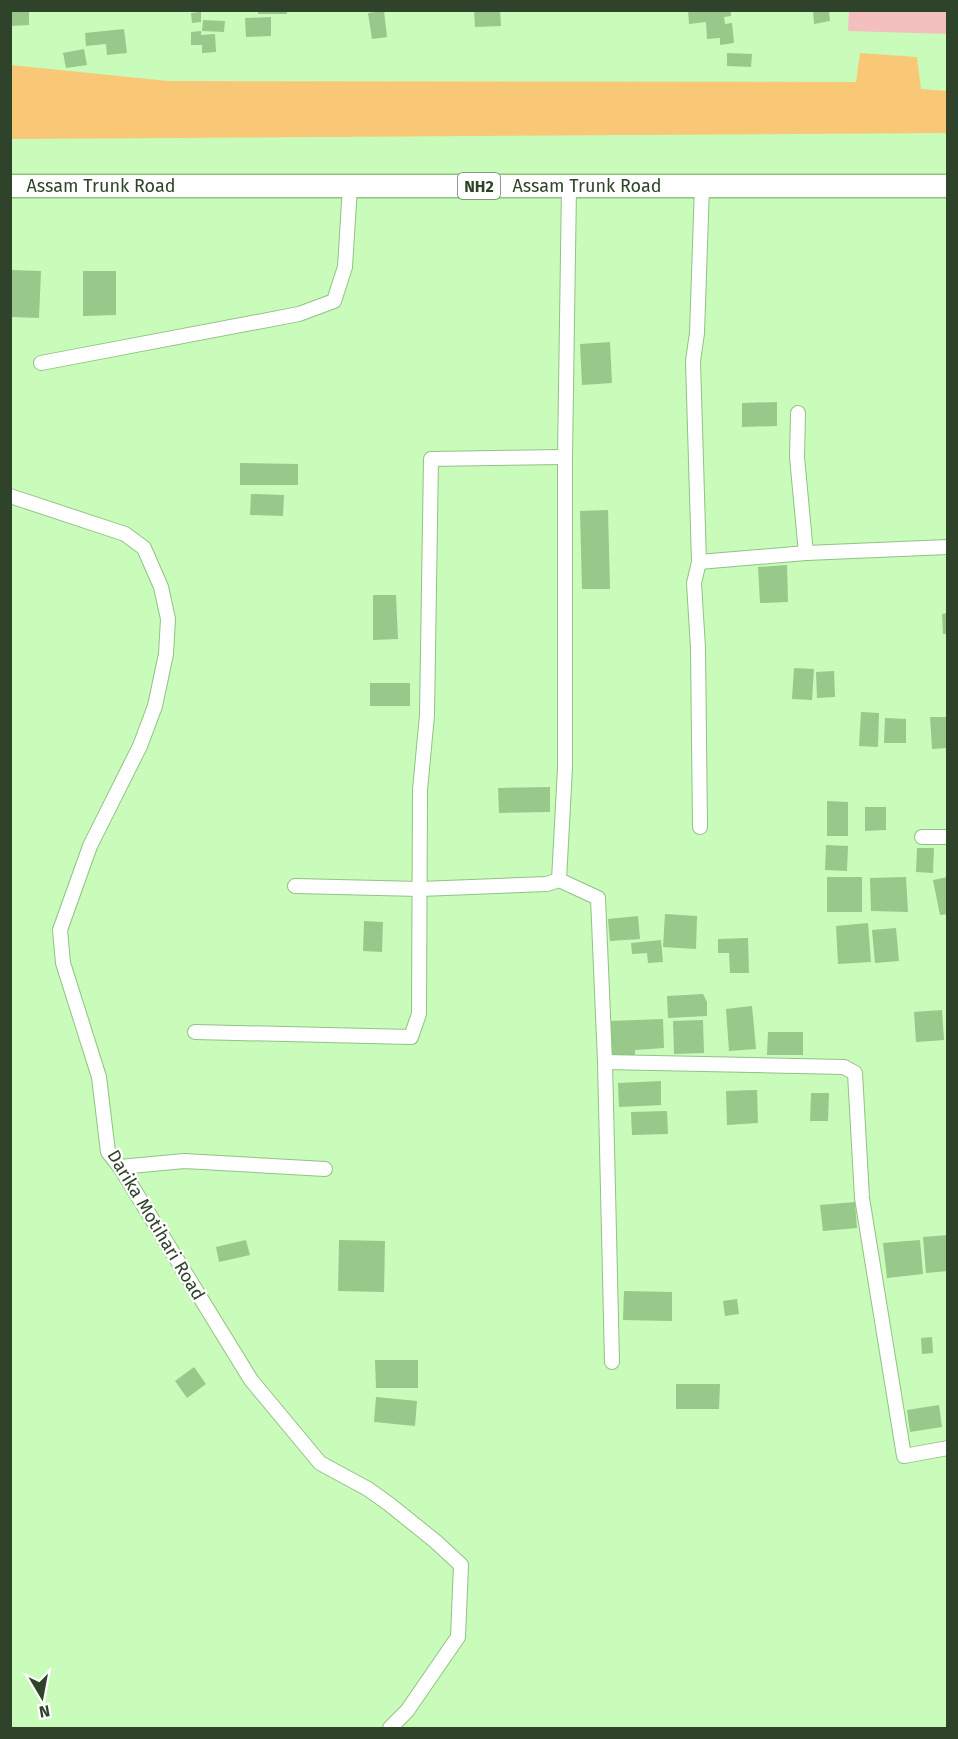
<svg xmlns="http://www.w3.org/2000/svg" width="958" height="1739" viewBox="0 0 958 1739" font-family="'Fira Sans',sans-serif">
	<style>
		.green { fill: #f9c877 }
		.water { fill: #f4c0bf }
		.building { fill: #98c88a }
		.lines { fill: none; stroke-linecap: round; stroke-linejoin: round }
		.minor-casing { stroke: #92c284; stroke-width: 16 }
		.trunk-casing { stroke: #92c284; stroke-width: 25 }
		.minor { stroke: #fff; stroke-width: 14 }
		.trunk { stroke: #fff; stroke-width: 22 }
		.labels { text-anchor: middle; stroke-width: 4.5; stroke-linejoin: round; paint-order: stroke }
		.shield { fill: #fff; stroke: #6d7b6a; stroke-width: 1.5 }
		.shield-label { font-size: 16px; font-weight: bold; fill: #2f432a }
		.street-label { font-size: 18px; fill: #2f432a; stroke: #fff }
	</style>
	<rect width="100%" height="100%" fill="#c9fbba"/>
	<polygon class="green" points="860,53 917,57 921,89 947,91 947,133 11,139 11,65 168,81 856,82"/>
	<polygon class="water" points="849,11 947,11 947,34 848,31"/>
	<g class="building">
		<polygon points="10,10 29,10 29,25 10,26"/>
		<rect x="258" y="10" width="29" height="4"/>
		<polygon points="474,10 500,10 501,26 475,27"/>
		<polygon points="688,10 731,10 731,16 724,17 725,24 732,23 734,43 720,45 720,38 707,39 706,22 689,24"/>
		<polygon points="813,10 829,10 830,21 814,24"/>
		<polygon points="384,11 387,37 372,39 368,13"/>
		<polygon points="201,12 201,22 192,23 191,13"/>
		<polygon points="271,17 271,36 246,37 245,18"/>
		<polygon points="203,20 225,21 224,32 202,31"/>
		<polygon points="124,29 127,53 107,55 106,44 86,46 85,33"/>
		<polygon points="201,31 201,35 215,34 216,52 202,53 202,45 191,45 191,32"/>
		<polygon points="84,49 87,65 66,68 63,53"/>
		<polygon points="727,53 752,54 751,67 727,66"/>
		<polygon points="10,270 41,271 39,318 10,317"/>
		<polygon points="83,271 116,271 116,315 83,316"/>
		<polygon points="610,342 612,383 582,385 580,344"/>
		<polygon points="777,402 777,426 742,427 742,403"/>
		<polygon points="240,463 298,464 298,485 240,485"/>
		<polygon points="251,494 284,495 283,516 250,515"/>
		<polygon points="608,510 610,589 582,589 580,511"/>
		<polygon points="787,565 788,602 760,603 758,567"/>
		<polygon points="373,595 396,595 398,639 373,640"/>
		<polygon points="948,613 948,634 943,634 942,614"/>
		<polygon points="794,668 814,669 812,700 792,699"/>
		<polygon points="834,671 835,697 817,698 816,672"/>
		<rect x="370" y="683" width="40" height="23"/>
		<polygon points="861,712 879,713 878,747 859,746"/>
		<polygon points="930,717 948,717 948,748 932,749"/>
		<polygon points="885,718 906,719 906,743 884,743"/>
		<polygon points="550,787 550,812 499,813 498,788"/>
		<polygon points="827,801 848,802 848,836 827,836"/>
		<polygon points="865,807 886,807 886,830 865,831"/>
		<polygon points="826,845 848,846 847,871 825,870"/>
		<polygon points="917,848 934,848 933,873 916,872"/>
		<rect x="827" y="877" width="35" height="35"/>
		<polygon points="906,877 908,912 871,911 870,878"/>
		<polygon points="948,877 948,914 940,915 933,880"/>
		<polygon points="665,914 697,916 696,949 663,947"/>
		<polygon points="638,916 640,939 610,941 608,919"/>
		<polygon points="364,921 383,922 382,952 363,951"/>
		<polygon points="868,923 871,962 838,964 836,926"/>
		<polygon points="896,928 899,961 875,963 872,930"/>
		<polygon points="748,938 749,973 730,973 729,953 718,953 718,939"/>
		<polygon points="661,940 663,962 648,963 647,953 632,954 631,943"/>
		<polygon points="703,994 707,1002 707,1016 668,1018 667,996"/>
		<polygon points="752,1006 756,1049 729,1051 726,1009"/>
		<polygon points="942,1010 944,1040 916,1042 914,1012"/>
		<polygon points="663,1019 664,1048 635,1050 635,1056 610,1057 609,1021"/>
		<polygon points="703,1020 704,1053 674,1054 673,1021"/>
		<polygon points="768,1032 803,1032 803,1055 767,1055"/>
		<polygon points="661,1081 661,1105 619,1107 618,1083"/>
		<polygon points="757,1090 758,1123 727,1125 726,1091"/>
		<polygon points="811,1093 829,1093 828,1121 810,1121"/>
		<polygon points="667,1111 668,1134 632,1135 631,1112"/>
		<polygon points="855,1202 857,1228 823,1231 820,1205"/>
		<polygon points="948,1235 948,1271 926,1273 923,1237"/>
		<polygon points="246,1240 250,1255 219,1262 216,1247"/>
		<polygon points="339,1240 385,1241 384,1292 338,1291"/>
		<polygon points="920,1240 923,1274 887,1278 883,1243"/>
		<polygon points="624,1291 672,1292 672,1321 623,1320"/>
		<polygon points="737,1299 739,1314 725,1316 723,1301"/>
		<polygon points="932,1337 933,1353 922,1354 921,1338"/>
		<polygon points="375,1360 418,1360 418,1388 376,1388"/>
		<polygon points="194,1367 206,1384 187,1398 175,1381"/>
		<polygon points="676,1384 720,1384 719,1409 676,1409"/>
		<polygon points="376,1397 417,1401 415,1426 374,1422"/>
		<polygon points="939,1405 942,1427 910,1432 907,1410"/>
	</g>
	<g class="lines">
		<defs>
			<g id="minor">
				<polyline points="41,363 299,314 334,301 345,267 350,186"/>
				<polyline points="798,413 797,457 806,553"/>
				<polyline points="10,496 125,534 144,548 161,587 168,619 166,654 155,706 140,746 90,846 60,930 63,963 99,1077 108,1152 120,1167 251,1380 320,1463 368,1489 389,1504 435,1541 461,1565 458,1637 407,1711 390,1728"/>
				<polyline points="699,562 806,553 948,547"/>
				<polyline points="700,827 698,648 694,583 699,562 693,361 697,333 702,186"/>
				<polyline points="922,837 948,837"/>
				<polyline points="559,880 565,768 565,457 569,186"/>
				<polyline points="295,886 420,889 547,884 559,880 598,898 605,1062 612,1362"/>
				<polyline points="195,1032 411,1037 419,1014 420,790 427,715 431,459 565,457"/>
				<polyline points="605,1062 844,1067 855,1073 862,1198 904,1456 948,1448"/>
				<polyline points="120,1167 184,1161 325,1169"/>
			</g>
			<polyline id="trunk" points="10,186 948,186"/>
		</defs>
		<use href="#minor" class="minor-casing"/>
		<use href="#trunk" class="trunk-casing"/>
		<use href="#minor" class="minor"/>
		<use href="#trunk" class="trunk"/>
	</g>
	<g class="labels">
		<rect class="shield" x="458" y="173" width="42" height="26" rx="4.5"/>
		<g class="shield-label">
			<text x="479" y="192">NH2</text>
		</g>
		<g class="street-label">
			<text x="101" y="192">Assam Trunk Road</text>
			<text x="587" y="192">Assam Trunk Road</text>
			<text transform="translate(156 1225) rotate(59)" y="6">Darika Motihari Road</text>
		</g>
	</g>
	<rect width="958" height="1739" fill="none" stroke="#2f432a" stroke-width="24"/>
	<g transform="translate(42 1697) rotate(170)" stroke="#ffffff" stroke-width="4.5" paint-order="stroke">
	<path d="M0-4.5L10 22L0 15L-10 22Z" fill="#2f432a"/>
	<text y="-9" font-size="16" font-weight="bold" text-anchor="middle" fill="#2f432a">N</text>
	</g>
</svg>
